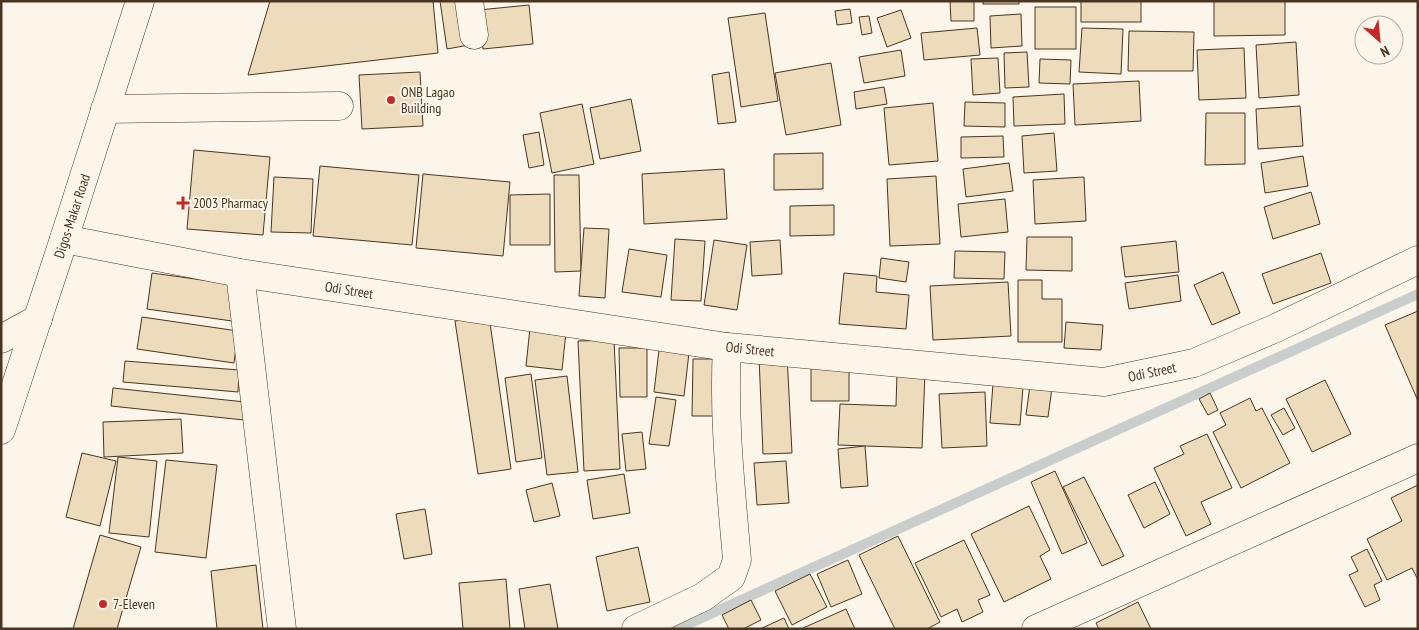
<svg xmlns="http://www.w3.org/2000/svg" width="1419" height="630" viewBox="0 0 1419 630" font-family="'PT Sans Narrow',sans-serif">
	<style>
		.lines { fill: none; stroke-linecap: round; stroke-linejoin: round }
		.stream { stroke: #c9cecd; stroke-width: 10 }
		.building { fill: #ecdcbc; stroke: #4a3520 }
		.minor-casing { stroke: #4a3520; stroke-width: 29 }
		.major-casing { stroke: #4a3520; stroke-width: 29 }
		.minor { stroke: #fbf6e9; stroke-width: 28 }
		.major { stroke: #fbf6e9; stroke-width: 28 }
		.poi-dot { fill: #c62828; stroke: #fbf6e9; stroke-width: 2 }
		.labels { text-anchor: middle; stroke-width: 4; stroke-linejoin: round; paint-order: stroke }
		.poi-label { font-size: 14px; fill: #4a3520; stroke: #fbf6e9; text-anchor: start }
		.street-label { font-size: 14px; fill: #4a3520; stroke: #fbf6e9 }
	</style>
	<rect width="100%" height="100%" fill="#fbf6e9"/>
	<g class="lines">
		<polyline class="stream" points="677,629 1418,294"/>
	</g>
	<g class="building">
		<polygon points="270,1 433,1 438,53 248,75"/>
		<polygon points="440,1 462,1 469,45 447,49"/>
		<polygon points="950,1 974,1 974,21 951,21"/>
		<rect x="983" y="1" width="36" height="3"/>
		<rect x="1081" y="1" width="60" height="21"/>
		<polygon points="1214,1 1285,1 1285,35 1214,36"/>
		<polygon points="529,5 533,44 483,49 479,10"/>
		<rect x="1035" y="7" width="41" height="42"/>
		<polygon points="850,9 852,23 837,25 835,11"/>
		<polygon points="901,10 911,38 887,47 877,18"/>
		<polygon points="765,13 778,101 741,107 728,18"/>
		<polygon points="1021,14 1022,46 991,48 990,16"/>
		<polygon points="869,16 872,33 862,35 859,17"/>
		<polygon points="977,28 980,55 924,60 921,33"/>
		<polygon points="1082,28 1123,29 1121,74 1079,72"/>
		<polygon points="1129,31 1194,32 1193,71 1128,71"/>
		<polygon points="1296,42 1299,95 1259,98 1256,45"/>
		<polygon points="1244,48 1246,98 1199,100 1197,50"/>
		<polygon points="901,50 905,76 864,83 859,57"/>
		<polygon points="1027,52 1029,87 1005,88 1004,53"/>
		<polygon points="998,58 1000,93 973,95 971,59"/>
		<polygon points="1040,59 1071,60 1070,84 1039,83"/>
		<polygon points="831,63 841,125 786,135 775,73"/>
		<polygon points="420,72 423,126 362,129 359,75"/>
		<polygon points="729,72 736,122 718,124 712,75"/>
		<polygon points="1139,81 1141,121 1075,125 1073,84"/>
		<polygon points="884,87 887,104 856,109 854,92"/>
		<polygon points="1064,94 1065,124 1014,126 1013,97"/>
		<polygon points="631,99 641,151 600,159 590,108"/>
		<polygon points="965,102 1005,103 1005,127 964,126"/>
		<polygon points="933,103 938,161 889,165 884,108"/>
		<polygon points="582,104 594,164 552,173 540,113"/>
		<polygon points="1300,106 1303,146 1258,149 1256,109"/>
		<polygon points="1206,113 1245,113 1245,164 1205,165"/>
		<polygon points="539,132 544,165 529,168 523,135"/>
		<polygon points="1054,133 1057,171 1024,173 1022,136"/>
		<polygon points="1003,136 1004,157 961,158 961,137"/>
		<polygon points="194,150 270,157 263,235 187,229"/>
		<polygon points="823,153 823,189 774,190 774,154"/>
		<polygon points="1303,156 1308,186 1265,193 1261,163"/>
		<polygon points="1009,163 1013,191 966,197 963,169"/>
		<polygon points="320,166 419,175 412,245 313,236"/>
		<polygon points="724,169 727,219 644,224 642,174"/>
		<polygon points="423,174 510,182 503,256 416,248"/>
		<polygon points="554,175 579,175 581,271 555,272"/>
		<polygon points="936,176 940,244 890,246 887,179"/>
		<polygon points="274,177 313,179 311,233 271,232"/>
		<polygon points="1084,177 1086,221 1035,224 1033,180"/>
		<polygon points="1311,192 1320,224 1273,239 1264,207"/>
		<polygon points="550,194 550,245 510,245 510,195"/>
		<polygon points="1005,199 1008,232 961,237 958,204"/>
		<polygon points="834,205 834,235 790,236 790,206"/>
		<polygon points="584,228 609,229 605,298 579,296"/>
		<polygon points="1027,237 1072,237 1072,271 1026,270"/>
		<polygon points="675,239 705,241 701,301 671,300"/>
		<polygon points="714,240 747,245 737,310 704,305"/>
		<polygon points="780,240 782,274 752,276 750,242"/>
		<polygon points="1176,241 1179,272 1125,277 1121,247"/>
		<polygon points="629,249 667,255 661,297 622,292"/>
		<polygon points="955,251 1005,252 1004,279 954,278"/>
		<polygon points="1321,253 1331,283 1273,304 1262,274"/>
		<polygon points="881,258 909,262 906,282 879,278"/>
		<polygon points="1223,272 1240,313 1212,325 1194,285"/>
		<polygon points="152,273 238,285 232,321 147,309"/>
		<polygon points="844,273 877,276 876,292 909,295 906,329 839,324"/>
		<polygon points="1178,275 1181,301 1129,309 1125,283"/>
		<polygon points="1018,280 1042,280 1042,299 1062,299 1062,342 1018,342"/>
		<polygon points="1008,282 1011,336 933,340 930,286"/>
		<polygon points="1418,311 1418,401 1385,325"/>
		<polygon points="489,316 511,469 478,474 455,321"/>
		<polygon points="142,317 238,331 234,363 137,349"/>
		<polygon points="1066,322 1103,325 1101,350 1064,348"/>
		<polygon points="530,328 566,332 562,370 526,366"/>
		<polygon points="614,340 620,469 584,471 578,341"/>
		<polygon points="619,348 647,348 647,397 620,397"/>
		<polygon points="659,350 689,353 684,396 654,392"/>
		<polygon points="787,355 792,453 763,454 759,357"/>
		<polygon points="693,359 720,359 720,416 692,416"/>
		<polygon points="125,361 239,370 238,392 123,382"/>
		<polygon points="849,363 849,401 811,401 811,364"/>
		<polygon points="897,373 925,373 922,448 838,445 840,404 896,406"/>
		<polygon points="531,374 542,458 516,462 505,378"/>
		<polygon points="567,376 578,472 547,475 535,380"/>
		<polygon points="1325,380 1351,434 1312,452 1286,399"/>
		<polygon points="993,384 1023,387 1020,425 990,423"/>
		<polygon points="1030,385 1052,388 1048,417 1026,415"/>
		<polygon points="113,388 245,402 244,420 111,406"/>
		<polygon points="985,392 987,446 942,448 939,394"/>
		<polygon points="1210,393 1218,410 1208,415 1199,399"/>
		<polygon points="656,397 676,400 669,446 649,444"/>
		<polygon points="1250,398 1256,411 1262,408 1290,463 1241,488 1213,432 1226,425 1220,413"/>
		<polygon points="1284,408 1295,428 1283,435 1271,415"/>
		<polygon points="181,419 183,453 104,457 103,422"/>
		<polygon points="642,432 646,469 626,471 622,434"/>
		<polygon points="1207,434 1232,488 1201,502 1211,524 1186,536 1154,468 1184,454 1180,446"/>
		<polygon points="865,446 868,486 841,488 838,449"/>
		<polygon points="82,453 116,461 100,526 66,517"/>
		<polygon points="118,457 157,461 149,537 109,533"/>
		<polygon points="166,460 217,465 206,558 155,552"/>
		<polygon points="786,461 789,503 757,505 754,463"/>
		<polygon points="1055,471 1087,543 1062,554 1031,482"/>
		<polygon points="624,474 630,513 593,519 587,480"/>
		<polygon points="1084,477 1124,556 1102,566 1063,487"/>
		<polygon points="1155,482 1170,514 1144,528 1128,495"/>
		<polygon points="552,483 560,516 534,522 526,490"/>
		<polygon points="1418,485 1418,580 1412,568 1387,580 1367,539 1402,521 1391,498"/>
		<polygon points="1029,506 1050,550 1040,556 1051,579 1004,602 971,534"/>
		<polygon points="425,509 432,554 404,559 396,514"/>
		<polygon points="100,535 141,547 117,629 73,629"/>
		<polygon points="898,536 940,622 927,629 895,629 859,555"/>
		<polygon points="964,540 990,595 978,600 983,612 962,622 957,609 941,617 915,563"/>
		<polygon points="638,547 650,602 607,611 596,557"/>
		<polygon points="1367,549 1382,581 1374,585 1380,600 1365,607 1349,575 1358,571 1351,557"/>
		<polygon points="848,560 862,594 831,607 817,574"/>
		<polygon points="256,565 263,629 217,629 211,571"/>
		<polygon points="810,574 827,607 792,625 775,591"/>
		<polygon points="506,579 510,629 463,629 459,583"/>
		<polygon points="550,584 558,629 525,629 519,589"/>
		<polygon points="751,600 761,620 743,629 729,629 722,615"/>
		<polygon points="1138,602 1151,629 1099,629 1096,623"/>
		<polygon points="846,609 855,629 804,629 803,628"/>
		<polygon points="784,618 789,629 760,629"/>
	</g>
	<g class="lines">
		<defs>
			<g id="minor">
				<polyline points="469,1 474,35"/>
				<polyline points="105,109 339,106"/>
				<polyline points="64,239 240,273 727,347 1104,382 1194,363 1276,328 1418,260"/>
				<polyline points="240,273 282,629"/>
				<polyline points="1,339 38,319"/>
				<path d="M636 629 703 597 731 577 737 560C731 489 723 419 727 347"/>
				<polyline points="1036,629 1418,458"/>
			</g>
			<polyline id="major" points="1,430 64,239 140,1"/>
		</defs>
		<use href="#minor" class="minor-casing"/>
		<use href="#major" class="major-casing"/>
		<use href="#minor" class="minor"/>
		<use href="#major" class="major"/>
	</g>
	<g class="poi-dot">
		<circle cx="391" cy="100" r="5"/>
		<path d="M180.5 195.5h5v5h5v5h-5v5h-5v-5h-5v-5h5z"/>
		<circle cx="103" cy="604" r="5"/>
	</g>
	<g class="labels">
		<g class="poi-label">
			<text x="401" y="97">ONB Lagao<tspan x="401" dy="16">Building</tspan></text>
			<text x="193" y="208">2003 Pharmacy</text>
			<text x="113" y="609">7-Eleven</text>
		</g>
		<g class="street-label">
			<text transform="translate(72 216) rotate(-72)" y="5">Digos-Makar Road</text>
			<text transform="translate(349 290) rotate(9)" y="5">Odi Street</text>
			<text transform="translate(750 349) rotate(6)" y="5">Odi Street</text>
			<text transform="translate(1152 372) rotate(-12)" y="5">Odi Street</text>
		</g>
	</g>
	<rect width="1419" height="630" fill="none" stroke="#4a3520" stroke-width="5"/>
	<g transform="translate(1379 40) rotate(153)"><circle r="24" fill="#fbf6e9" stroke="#b4a999"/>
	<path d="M0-4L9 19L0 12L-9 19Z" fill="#c62828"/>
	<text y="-8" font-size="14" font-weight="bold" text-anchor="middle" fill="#4a3520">N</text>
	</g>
</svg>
